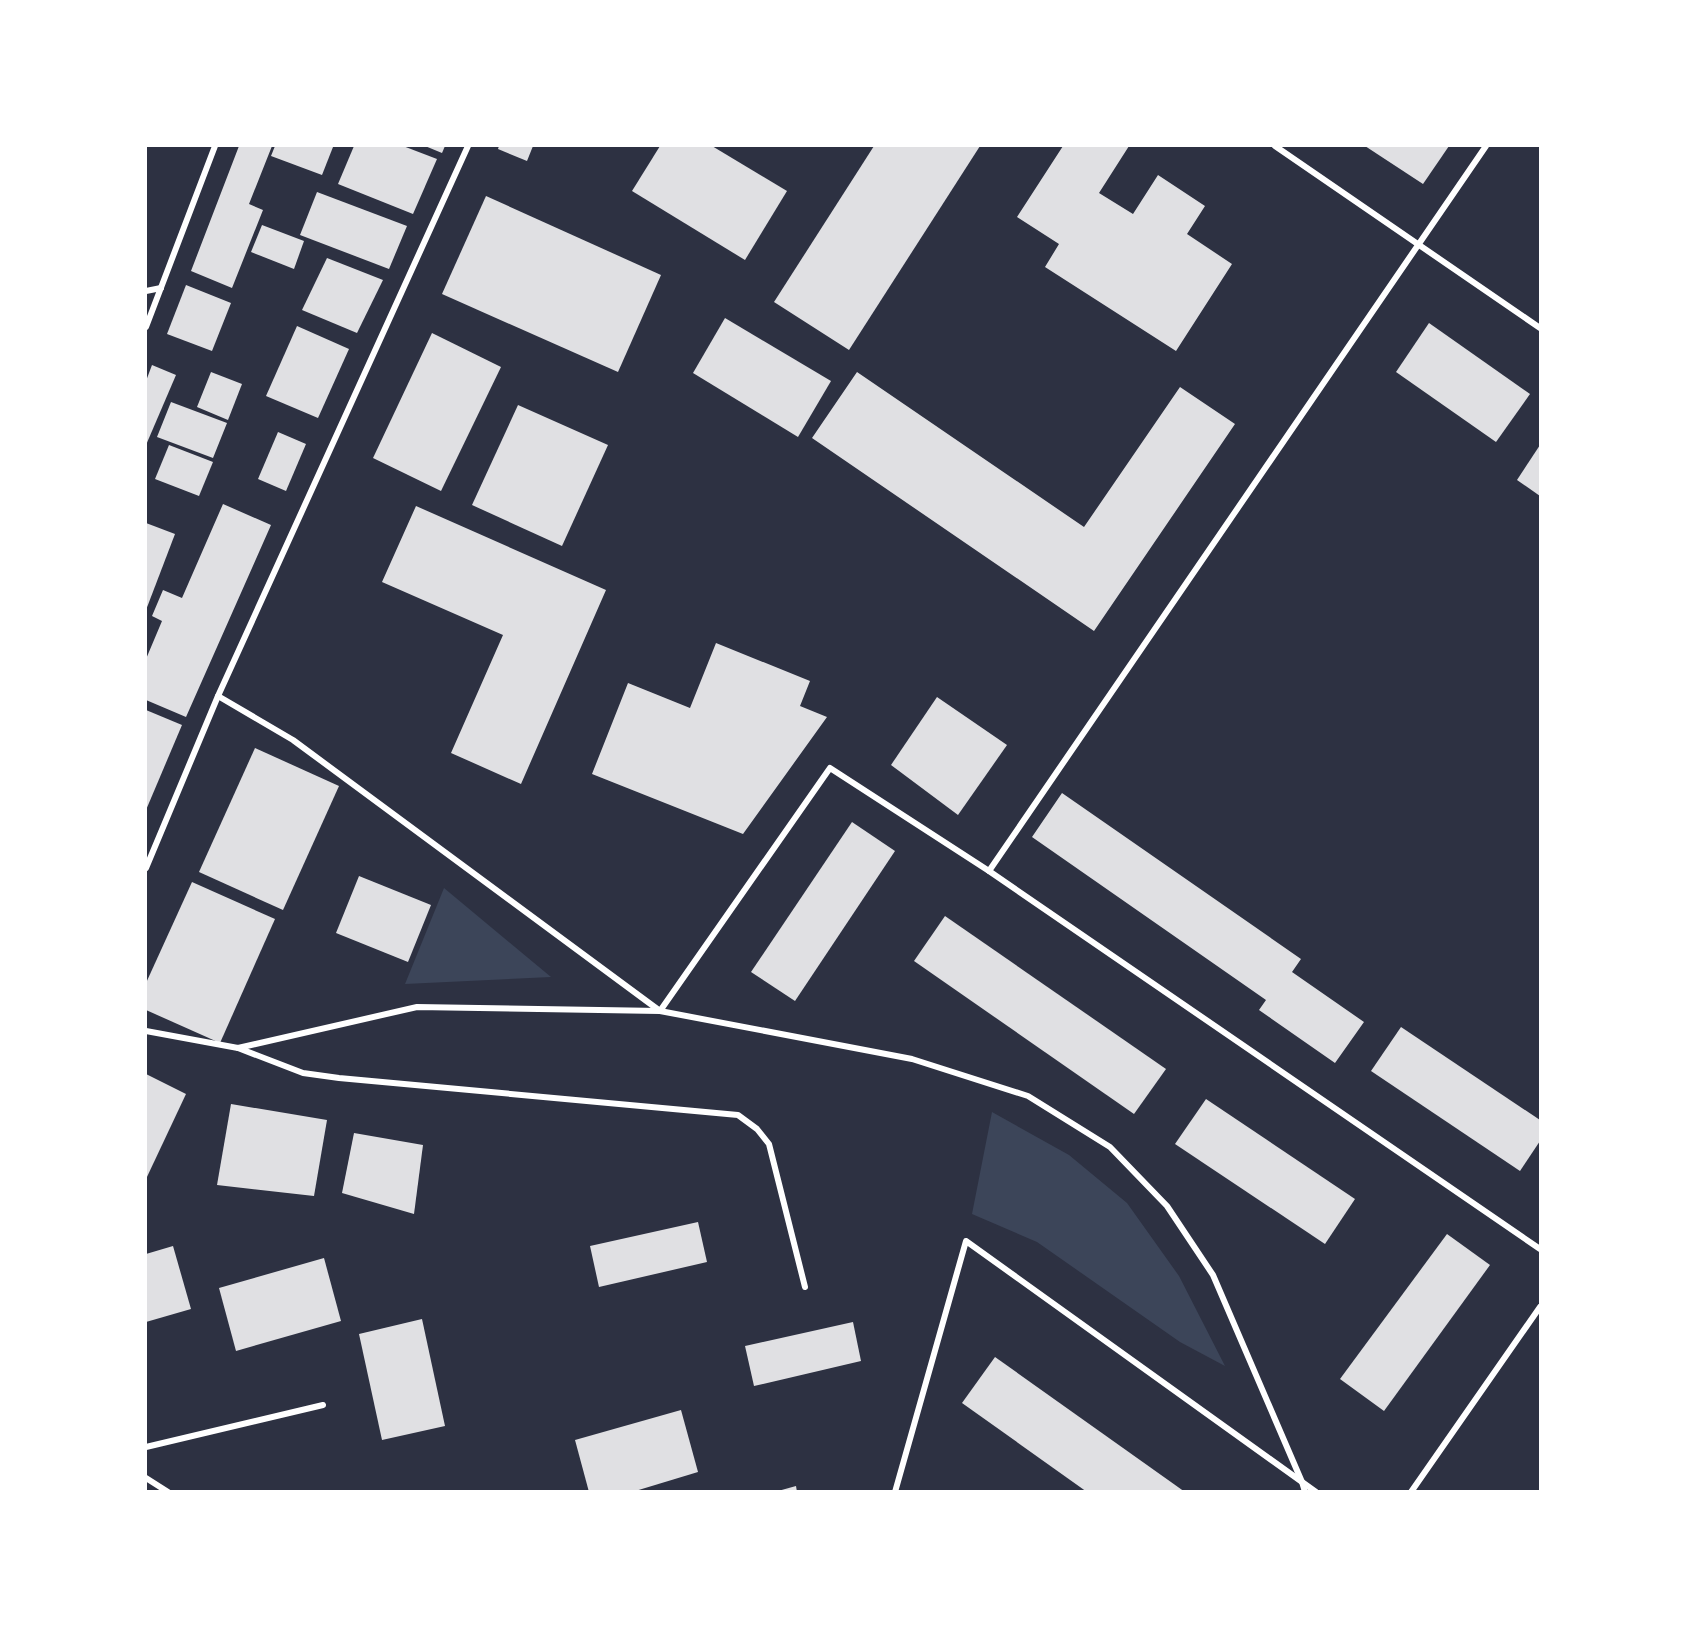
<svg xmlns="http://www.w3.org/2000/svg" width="1686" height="1637" viewBox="0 0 1686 1637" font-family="'Fira Sans Condensed',sans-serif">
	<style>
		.green { fill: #3c4559 }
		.building { fill: #e0e0e3 }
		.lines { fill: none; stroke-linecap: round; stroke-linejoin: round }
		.minor { stroke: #fff; stroke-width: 6 }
	</style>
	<rect width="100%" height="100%" fill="#2d3142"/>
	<g class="green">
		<polygon points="444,888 551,977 405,984"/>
		<polygon points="992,1112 1069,1155 1127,1203 1179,1276 1225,1366 1180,1342 1037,1242 972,1214"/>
	</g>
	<g class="building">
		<polygon points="239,146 272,146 249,204 263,210 232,288 191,271"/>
		<polygon points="275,146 328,146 333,147 322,175 271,156"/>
		<polygon points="354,146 403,146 437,159 413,214 338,184"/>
		<polygon points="425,146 445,146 442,153"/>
		<polygon points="499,146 533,146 527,161 498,149"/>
		<polygon points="660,146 712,146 787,191 745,260 632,191"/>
		<polygon points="874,146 980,146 849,350 774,302"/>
		<polygon points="1063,146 1129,146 1099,193 1133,214 1158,175 1205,206 1187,234 1232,264 1176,351 1045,267 1059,244 1017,217"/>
		<polygon points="1365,146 1449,146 1423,184"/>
		<polygon points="317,192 407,226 389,269 300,235"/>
		<polygon points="486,196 661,275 618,372 442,294"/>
		<polygon points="262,225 304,241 294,269 251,252"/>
		<polygon points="327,258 383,280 357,333 302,310"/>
		<polygon points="186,285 231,303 212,351 167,334"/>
		<polygon points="725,318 831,381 798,437 693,373"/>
		<polygon points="1429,323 1530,394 1496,442 1396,372"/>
		<polygon points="297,326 349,349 318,418 266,396"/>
		<polygon points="432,333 501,367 441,491 373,458"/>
		<polygon points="152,365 176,375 146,445 146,381"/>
		<polygon points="211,372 242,384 228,420 197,407"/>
		<polygon points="857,372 1084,527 1180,387 1235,424 1094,631 812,438"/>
		<polygon points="171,402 227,423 213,458 157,437"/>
		<polygon points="518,405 608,445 562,546 472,505"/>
		<polygon points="278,432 306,444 286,491 258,479"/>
		<polygon points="169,445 213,462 199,496 155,479"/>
		<polygon points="1540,445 1540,496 1517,480"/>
		<polygon points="223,504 271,525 186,717 146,700 146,659 162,621 152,616 163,590 182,598"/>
		<polygon points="416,506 606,590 521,784 451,753 503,635 382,582"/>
		<polygon points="146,523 175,534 146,610"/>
		<polygon points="716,643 810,681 800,706 827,717 743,834 592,774 628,683 690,708"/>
		<polygon points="937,697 1007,745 958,815 891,765"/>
		<polygon points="146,710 182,725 146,810"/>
		<polygon points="255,748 339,786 283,910 199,872"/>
		<polygon points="1062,793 1301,959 1292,972 1364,1022 1335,1063 1259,1010 1266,1000 1032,837"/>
		<polygon points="852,822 895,851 795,1001 751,972"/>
		<polygon points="359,876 431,905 408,962 336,933"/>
		<polygon points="192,882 275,919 220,1043 146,1010 146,983"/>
		<polygon points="945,916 1166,1069 1134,1114 914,961"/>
		<polygon points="1401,1027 1540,1120 1540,1141 1520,1171 1371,1071"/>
		<polygon points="146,1074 186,1094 146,1179"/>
		<polygon points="1206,1099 1355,1199 1325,1244 1175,1144"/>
		<polygon points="231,1104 327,1120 314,1196 217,1185"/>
		<polygon points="354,1133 423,1145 414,1214 342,1193"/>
		<polygon points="698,1222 707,1262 599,1287 590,1246"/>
		<polygon points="1447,1234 1490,1265 1384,1411 1340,1379"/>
		<polygon points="173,1246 191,1309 146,1322 146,1254"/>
		<polygon points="324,1258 341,1321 236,1351 219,1288"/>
		<polygon points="422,1319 445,1426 382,1440 359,1334"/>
		<polygon points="853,1322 861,1361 754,1386 745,1346"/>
		<polygon points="995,1357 1185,1492 1087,1492 962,1403"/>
		<polygon points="681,1410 698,1472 632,1492 589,1492 575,1440"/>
		<polygon points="796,1486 797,1492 778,1492 778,1491"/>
	</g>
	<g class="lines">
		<g class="minor">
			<polyline points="1275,146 1540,328"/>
			<polyline points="1486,146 989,871 1540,1249"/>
			<polyline points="146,291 161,288"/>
			<polyline points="146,327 215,146"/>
			<polyline points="218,696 293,740 660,1011 912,1059 1028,1096 1110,1147 1167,1206 1213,1275 1302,1482 1305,1492"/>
			<polyline points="146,868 218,696 468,146"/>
			<polyline points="146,1031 238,1048 417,1007 660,1011 830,768 989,871"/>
			<polyline points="238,1048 303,1073 339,1078 738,1115 757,1129 769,1144 805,1287"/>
			<polyline points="146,1447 323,1405"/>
			<polyline points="146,1478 168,1492"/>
			<polyline points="895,1492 966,1241 1316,1492"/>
			<polyline points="1411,1492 1540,1307"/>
		</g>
	</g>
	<rect width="1686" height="1637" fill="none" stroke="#ffffff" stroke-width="294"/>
</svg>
